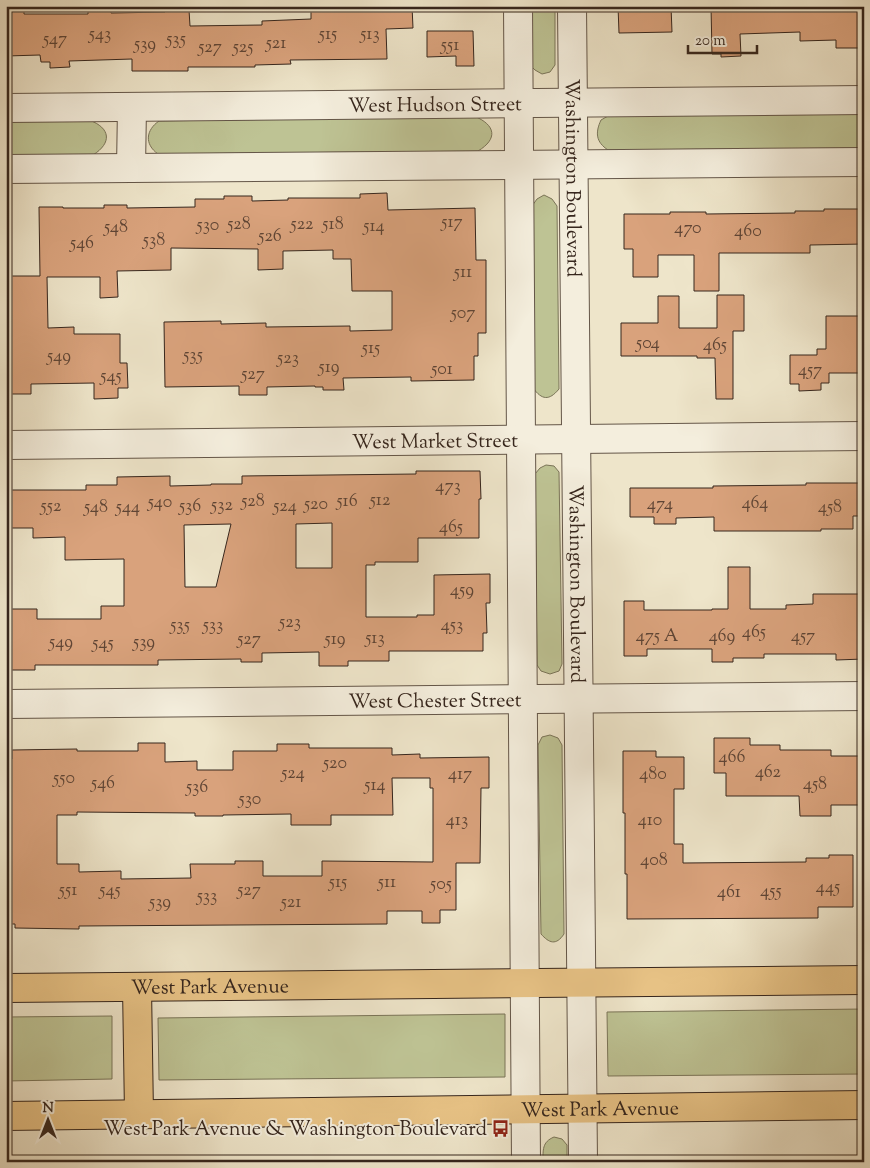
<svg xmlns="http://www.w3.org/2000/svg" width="870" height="1168" viewBox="0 0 870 1168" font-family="'Sorts Mill Goudy',serif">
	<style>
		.green { fill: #bec394; stroke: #7a7458 }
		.building { fill: #d9a27c; stroke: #36261d; fill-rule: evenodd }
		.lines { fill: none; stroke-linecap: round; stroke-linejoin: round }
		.minor-casing { stroke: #645648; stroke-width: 30 }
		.trunk-casing { stroke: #36261d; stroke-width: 30 }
		.minor { stroke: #f4eedd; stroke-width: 28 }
		.trunk { stroke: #e7c285; stroke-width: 28 }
		.labels { text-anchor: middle; stroke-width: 4; stroke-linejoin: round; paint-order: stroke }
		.number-label { font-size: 18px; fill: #5f4535 }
		.street-label { font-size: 20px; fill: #36261d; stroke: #f4eedd }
		.poi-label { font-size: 20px; fill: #36261d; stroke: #f4eedd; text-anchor: end }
	</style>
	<rect width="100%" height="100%" fill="#eee5ca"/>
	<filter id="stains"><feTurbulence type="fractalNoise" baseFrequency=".004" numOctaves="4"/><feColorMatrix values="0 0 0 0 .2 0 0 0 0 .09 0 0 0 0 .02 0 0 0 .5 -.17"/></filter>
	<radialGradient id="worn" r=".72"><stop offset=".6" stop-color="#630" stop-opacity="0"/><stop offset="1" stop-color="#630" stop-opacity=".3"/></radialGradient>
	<g class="green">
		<polygon points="530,6 555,6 555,65 550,72 542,74 535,70 531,66"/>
		<path d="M864 113V148L608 150C596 142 595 133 601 120L608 116Z"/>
		<path d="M474 116C496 125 498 139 478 151L158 154C144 144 146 130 159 121Z"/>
		<path d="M89 120C111 128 112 143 93 155L6 156V121Z"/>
		<path d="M544 195 552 199 557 206 559 389C549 401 542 400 533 388L532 206 537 199Z"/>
		<polygon points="546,465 554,466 559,472 562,664 559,671 550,674 541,671 537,665 535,474 540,468"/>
		<path d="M550 735 558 738 562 745 564 934C556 946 549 943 541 934L538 745 542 737Z"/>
		<polygon points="864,1009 864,1074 608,1076 607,1012"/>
		<polygon points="505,1014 505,1077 159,1080 158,1018"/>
		<polygon points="112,1016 112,1079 6,1081 6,1017"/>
		<path d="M554 1137 562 1139 567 1145V1162H543C543 1150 542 1142 554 1137Z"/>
	</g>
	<g class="building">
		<polygon points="6,6 24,6 24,14 88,14 88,6 111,6 111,13 165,12 165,11 189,10 190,26 262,25 262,21 311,19 311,6 412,6 413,28 386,29 387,59 290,60 291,64 255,65 255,67 188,67 188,71 132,71 132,59 69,61 70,67 50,68 50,62 41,62 40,55 6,56"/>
		<polygon points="618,6 671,6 672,32 619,33"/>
		<polygon points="711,6 863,6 864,48 836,48 836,40 800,41 800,32 740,34 741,56 721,57 721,54 712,54"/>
		<polygon points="427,31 473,31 474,66 456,66 456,56 427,57"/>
		<polygon points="387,193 388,210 475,208 476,260 486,260 486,333 478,333 478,356 474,356 474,380 411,381 411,377 343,378 344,390 323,390 323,387 315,387 315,386 267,387 267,395 239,395 239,386 165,387 164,322 221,321 221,324 266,323 266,327 350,326 350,331 392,330 392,291 352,291 351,259 333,259 333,250 283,251 283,269 258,270 258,249 171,248 171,270 117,271 118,297 100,298 100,277 47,277 48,328 74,327 74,334 120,334 120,363 127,363 128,388 118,388 118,398 94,399 94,383 31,384 31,394 6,394 6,276 40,276 39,207 63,207 63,208 104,208 104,205 127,205 127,208 195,207 195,199 224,199 224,196 252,196 252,201 288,200 288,198 360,198 360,194"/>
		<polygon points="824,209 864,209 864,244 810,245 810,253 719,253 719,291 694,291 694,255 658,255 658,277 633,277 633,249 624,249 624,214 670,214 670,212 706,212 706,214 795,213 795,211 824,211"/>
		<polygon points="717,295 744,295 744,331 733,331 733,399 716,399 715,358 697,358 697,356 621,356 621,323 658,323 658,296 679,296 679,328 717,328"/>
		<polygon points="826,316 864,316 864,373 829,373 829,383 821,383 821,390 799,391 799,384 790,384 790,355 817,355 817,349 826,349"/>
		<path d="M416 471H480L481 499H479V538H418V562H375V565H366V617H417V615H434V575L490 574V603H486L487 633H483V651H389V661H348V666H319V652L262 653V662H241V659L158 660V665H35V670H11V661H9V609H37V619H101V606H124V559L65 560V537L33 538V528H6V490H86V485H117V477L170 476V486L211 485V484H242V476L416 474ZM332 523V568H296V524ZM231 524 216 587H185L184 525Z"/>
		<polygon points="806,483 864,483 864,516 853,516 853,529 821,529 821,531 714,531 714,517 676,518 676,524 654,524 654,517 630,517 630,488 713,488 713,486 806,485"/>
		<polygon points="728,567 750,567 750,609 786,609 786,605 813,604 813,594 864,594 864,659 836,660 836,654 764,654 764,658 733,658 733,662 712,662 712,649 647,649 647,656 624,656 624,601 644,601 644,610 712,610 712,609 728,609"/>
		<polygon points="714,738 750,738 750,745 780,745 780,750 831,750 831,756 863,756 863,805 831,805 831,816 800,816 799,796 726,796 726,773 714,773"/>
		<path d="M138 743H165V762L197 761V770H233V751H277V744H309V748H392V755L420 754V758L489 757V788H481L480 863H456V910H440V923H422V911H387V924L79 926V929L15 928V924H9V866H6V845H7L6 759H12V750L77 749V751H138ZM392 778H430V788H433V862L322 861V876H263V861H235V864H190L191 878 121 879V871L79 872V864H57V815H77V812L195 813V816H223V815L291 814V825H331V815H393Z"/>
		<polygon points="623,751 656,751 656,757 684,757 684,789 674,789 674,844 683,844 683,863 806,862 806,858 829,858 829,855 853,855 853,907 818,907 818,918 627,919 627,874 625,874 625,813 623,813"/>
	</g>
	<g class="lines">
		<defs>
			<g id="minor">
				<polyline points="518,6 526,1162"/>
				<path id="s1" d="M572 6 583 1162"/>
				<path id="s2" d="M6 108 864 100"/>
				<polyline points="131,168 132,107"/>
				<polyline points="6,169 864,162"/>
				<path id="s3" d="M6 445 864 436"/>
				<path id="s4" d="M6 704 864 696"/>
			</g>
			<g id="trunk">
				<polyline points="137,987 139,1114"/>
				<path id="s5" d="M6 988 864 980"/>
				<path id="s6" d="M6 1116 864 1105"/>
			</g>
		</defs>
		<use href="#minor" class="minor-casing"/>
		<use href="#trunk" class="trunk-casing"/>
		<use href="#minor" class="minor"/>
		<use href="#trunk" class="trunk"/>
	</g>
	<defs>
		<symbol id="bus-bare" viewBox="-9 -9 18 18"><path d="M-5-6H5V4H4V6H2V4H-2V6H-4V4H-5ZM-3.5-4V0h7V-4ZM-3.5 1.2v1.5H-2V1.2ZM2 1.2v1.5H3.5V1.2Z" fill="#8f2418" stroke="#f4eedd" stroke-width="2.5" paint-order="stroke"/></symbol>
	</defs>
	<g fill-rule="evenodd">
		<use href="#bus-bare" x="488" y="1116" width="25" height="25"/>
	</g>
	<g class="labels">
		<g class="number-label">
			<text x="100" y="39">543</text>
			<text x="328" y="39">515</text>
			<text x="370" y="39">513</text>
			<text x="55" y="44">547</text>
			<text x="176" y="44">535</text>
			<text x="276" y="48">521</text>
			<text x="145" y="49">539</text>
			<text x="450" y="50">551</text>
			<text x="210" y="52">527</text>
			<text x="243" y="52">525</text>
			<text x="452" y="227">517</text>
			<text x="239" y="229">528</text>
			<text x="302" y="229">522</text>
			<text x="333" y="229">518</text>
			<text x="208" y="230">530</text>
			<text x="374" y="231">514</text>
			<text x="116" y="232">548</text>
			<text x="688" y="233">470</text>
			<text x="748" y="236">460</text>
			<text x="270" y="241">526</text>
			<text x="154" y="245">538</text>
			<text x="82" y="248">546</text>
			<text x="463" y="277">511</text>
			<text x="463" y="318">507</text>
			<text x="648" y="348">504</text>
			<text x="715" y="350">465</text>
			<text x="371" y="353">515</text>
			<text x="193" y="360">535</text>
			<text x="59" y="361">549</text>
			<text x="288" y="363">523</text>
			<text x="329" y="372">519</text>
			<text x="442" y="374">501</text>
			<text x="810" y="375">457</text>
			<text x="253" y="379">527</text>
			<text x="111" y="381">545</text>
			<text x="448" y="491">473</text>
			<text x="380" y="505">512</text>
			<text x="253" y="506">528</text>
			<text x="347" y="506">516</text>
			<text x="160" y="507">540</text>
			<text x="755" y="508">464</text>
			<text x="316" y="509">520</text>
			<text x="660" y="509">474</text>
			<text x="222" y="510">532</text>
			<text x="51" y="511">552</text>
			<text x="190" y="511">536</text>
			<text x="285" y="511">524</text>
			<text x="96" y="512">548</text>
			<text x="128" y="512">544</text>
			<text x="830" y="512">458</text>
			<text x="451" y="532">465</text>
			<text x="462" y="595">459</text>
			<text x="290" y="627">523</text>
			<text x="180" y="630">535</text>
			<text x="213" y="630">533</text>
			<text x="452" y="630">453</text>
			<text x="754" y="637">465</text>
			<text x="657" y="641">475 A</text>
			<text x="722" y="641">469</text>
			<text x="803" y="641">457</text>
			<text x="375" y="643">513</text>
			<text x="249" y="644">527</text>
			<text x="335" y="644">519</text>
			<text x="61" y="647">549</text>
			<text x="144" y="647">539</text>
			<text x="103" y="648">545</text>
			<text x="732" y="762">466</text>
			<text x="335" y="768">520</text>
			<text x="768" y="777">462</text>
			<text x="293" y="778">524</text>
			<text x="460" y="779">417</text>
			<text x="653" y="779">480</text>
			<text x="64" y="783">550</text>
			<text x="103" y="788">546</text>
			<text x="815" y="789">458</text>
			<text x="375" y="790">514</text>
			<text x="197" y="792">536</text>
			<text x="250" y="804">530</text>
			<text x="457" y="825">413</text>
			<text x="650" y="825">410</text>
			<text x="654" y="865">408</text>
			<text x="338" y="887">515</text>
			<text x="387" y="887">511</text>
			<text x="441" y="889">505</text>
			<text x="828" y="892">445</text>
			<text x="68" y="895">551</text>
			<text x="110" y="895">545</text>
			<text x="249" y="895">527</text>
			<text x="771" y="896">455</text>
			<text x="729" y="897">461</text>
			<text x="207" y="901">533</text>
			<text x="160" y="907">539</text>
			<text x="291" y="907">521</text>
		</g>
		<g class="street-label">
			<text dy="7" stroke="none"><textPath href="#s2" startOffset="429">West Hudson Street</textPath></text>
			<text dy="7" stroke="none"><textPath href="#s1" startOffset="172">Washington Boulevard</textPath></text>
			<text dy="7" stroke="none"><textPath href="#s3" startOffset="429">West Market Street</textPath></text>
			<text dy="7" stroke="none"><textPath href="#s1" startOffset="578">Washington Boulevard</textPath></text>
			<text dy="7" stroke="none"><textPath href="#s4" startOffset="429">West Chester Street</textPath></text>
			<text dy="7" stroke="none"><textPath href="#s5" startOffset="204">West Park Avenue</textPath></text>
			<text dy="7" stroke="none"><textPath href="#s6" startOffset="594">West Park Avenue</textPath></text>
		</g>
		<g class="poi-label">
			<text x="487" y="1135">West Park Avenue &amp; Washington Boulevard</text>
		</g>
	</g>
	<rect width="870" height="1168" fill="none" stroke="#eee5ca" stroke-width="25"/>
	<rect x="8" y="8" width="855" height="1153" fill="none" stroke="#36261d" stroke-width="2.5"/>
	<rect x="12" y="12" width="845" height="1143" fill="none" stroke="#36261d"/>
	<g transform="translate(48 1120)" stroke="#f4eedd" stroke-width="4" paint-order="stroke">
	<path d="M0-4L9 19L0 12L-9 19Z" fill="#36261d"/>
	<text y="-8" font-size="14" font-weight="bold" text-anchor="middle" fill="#36261d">N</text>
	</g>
	<path d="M688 45v8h69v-8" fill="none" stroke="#36261d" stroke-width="2.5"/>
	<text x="695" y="45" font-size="15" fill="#36261d" stroke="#f4eedd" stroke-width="4" paint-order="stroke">20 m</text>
	<rect width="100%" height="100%" filter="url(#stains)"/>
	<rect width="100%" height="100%" fill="url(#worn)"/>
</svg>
